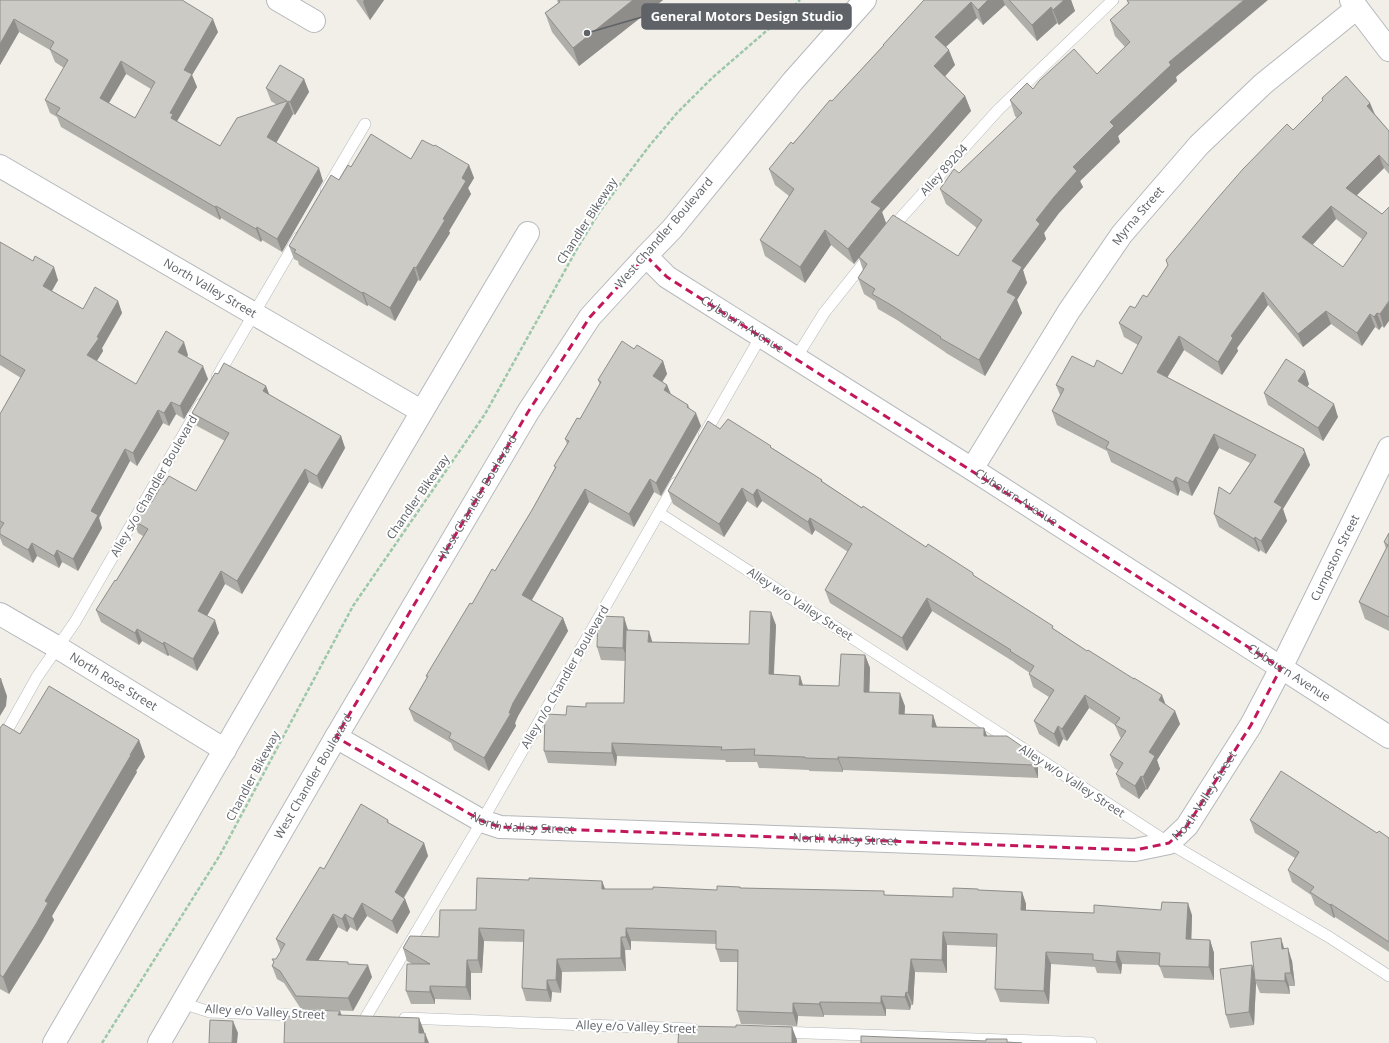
<svg xmlns="http://www.w3.org/2000/svg" width="1389" height="1043" viewBox="0 0 1389 1043" font-family="'Open Sans',sans-serif">
	<style>
		.lines { fill: none; stroke-linecap: round; stroke-linejoin: round }
		.service-casing { stroke: #b5b8bc; stroke-width: 12 }
		.minor-casing { stroke: #b5b8bc; stroke-width: 24 }
		.tertiary-casing { stroke: #b5b8bc; stroke-width: 24 }
		.secondary-casing { stroke: #b6babf; stroke-width: 24 }
		.path { stroke: #9cc7a9; stroke-width: 2.5; stroke-dasharray: 4 2; stroke-linecap: butt }
		.service { stroke: #fff; stroke-width: 11 }
		.minor { stroke: #fff; stroke-width: 22 }
		.tertiary { stroke: #fff; stroke-width: 22 }
		.secondary { stroke: #fff; stroke-width: 22 }
		.wall { fill: #afaea9; fill-rule: evenodd }
		.shaded-wall { fill: #8f8d8a }
		.building { fill: #cccac5; stroke: #8f8d8a; fill-rule: evenodd }
		.marked { fill: none; stroke: #c2185b; stroke-width: 3; stroke-dasharray: 8 5; stroke-linejoin: round }
		.labels { text-anchor: middle; stroke-width: 4; stroke-linejoin: round; paint-order: stroke }
		.street-label { font-size: 12px; fill: #5f6368; stroke: #fff }
		.leader { fill: none; stroke: #5f6368; stroke-width: 1.5 }
		.callout-dot { fill: #5f6368; stroke: #fff; stroke-width: 1.5 }
		.callout { fill: #5f6368; stroke: #5f6368; stroke-width: 1.5 }
		.callout-label { font-size: 13px; text-anchor: middle; font-weight: bold; fill: #fff }
	</style>
	<rect width="100%" height="100%" fill="#f1efe8"/>
	<g class="lines">
		<defs>
			<g id="service">
				<polyline points="326,190 365,124"/>
				<polyline points="889,231 998,110 1113,0"/>
				<polyline points="796,358 824,313 871,254"/>
				<polyline points="217,377 298,238"/>
				<polyline points="704,435 761,336"/>
				<polyline points="659,513 1169,843 1329,937 1389,976"/>
				<polyline points="0,743 37,677 75,622 201,404"/>
				<polyline points="182,1003 210,1012 321,1016"/>
				<polyline points="366,1017 482,821 676,483"/>
				<polyline points="405,1018 693,1029"/>
				<polyline points="780,1032 1091,1043"/>
			</g>
			<g id="minor">
				<polyline points="278,0 314,21"/>
				<polyline points="1351,0 1389,50"/>
				<path id="s1" d="M0 166 421 411"/>
				<path id="s2" d="M972 469 1069 311 1122 234 1199 145 1263 84 1357 8"/>
				<path id="s3" d="M0 614 57 647 225 750"/>
				<path id="s4" d="M336 737 482 821 500 827 1135 850 1169 843 1187 826 1251 725 1281 668 1389 448"/>
			</g>
			<polyline id="tertiary" points="646,256 672,229 793,81 865,0"/>
			<g id="secondary">
				<path d="M54 1043C212 773 367 501 528 233"/>
				<path id="s5" d="M159 1043 336 737 528 412 590 317 646 256 667 277 972 469 1389 737"/>
			</g>
		</defs>
		<use href="#service" class="service-casing"/>
		<use href="#minor" class="minor-casing"/>
		<use href="#tertiary" class="tertiary-casing"/>
		<use href="#secondary" class="secondary-casing"/>
		<polyline class="path" points="102,1043 220,855 353,606 485,414 578,247 600,211 650,145 677,113 712,78 786,14 800,0"/>
		<use href="#service" class="service"/>
		<use href="#minor" class="minor"/>
		<use href="#tertiary" class="tertiary"/>
		<use href="#secondary" class="secondary"/>
	</g>
	<g class="wall">
		<path d="M0 0 218 32 192 75 197 87 177 121 220 146 277 105 271 101 266 88 304 79 309 92 295 115 293 114 276 143 323 181 282 252 262 240 261 242 221 218 220 220 61 127 57 117 50 113 45 100 64 68 55 62 50 50 19 32 0 65ZM126 74 151 89 135 118 109 103Z"/>
		<polygon points="356,0 384,0 370,20"/>
		<polygon points="557,0 663,0 579,66 552,32 545,13 558,3"/>
		<polygon points="924,0 1071,0 1075,11 1059,25 1057,23 1037,41 1005,5 983,25 977,18 946,47 955,65 945,76 965,96 971,111 882,212 886,223 958,256 977,228 946,204 940,189 959,173 1017,118 1015,116 1010,100 1033,89 1097,74 1125,47 1115,36 1110,20 1128,4 1127,0 1176,77 1177,81 1118,136 1120,142 1080,181 1083,187 1059,213 1044,233 1046,239 1023,270 1027,283 1017,300 1022,313 985,376 946,353 945,352 897,320 878,309 875,301 864,294 858,278 863,270 859,258 854,264 831,245 805,283 765,256 760,240 789,196 775,185 769,169 883,46 883,45"/>
		<path d="M1322 98 1370 103 1375 114 1389 131V174L1384 168 1357 195 1382 214 1384 328 1382 326 1379 330 1375 327 1362 346 1331 324 1303 347 1268 305 1237 348 1238 351 1222 375 1184 350 1167 377 1304 449 1310 465 1283 509 1287 521 1266 554 1260 550 1259 552 1219 527 1214 514 1230 494 1250 463 1219 448 1192 496 1180 490 1178 496 1111 462 1107 451 1057 425 1052 411 1060 395 1056 385 1094 367 1122 374 1138 345 1124 337 1119 323 1147 297 1168 265 1166 260 1323 100ZM1336 219 1362 239 1343 267 1312 245Z"/>
		<polygon points="411,159 469,165 474,178 468,188 471,194 449,231 450,233 420,281 418,280 395,321 368,305 367,306 299,265 298,261 294,259 289,246 339,180 351,167"/>
		<polygon points="0,242 58,280 52,291 83,309 118,301 122,313 102,348 103,351 97,361 136,384 188,355 187,357 208,379 184,419 176,414 169,426 163,423 137,466 130,461 99,518 102,528 78,571 62,562 59,568 37,556 33,563 3,545 0,538 0,414 21,378 0,365"/>
		<polygon points="634,349 663,361 667,374 662,382 667,385 671,394 688,405 690,409 701,426 661,496 654,492 634,527 589,502 532,600 563,618 568,631 518,716 515,723 516,726 489,771 454,750 451,743 414,721 409,709 427,678 426,676 472,604 495,571 532,510 555,468 554,466 567,444 565,439 580,419 600,385 598,380"/>
		<polygon points="218,374 266,386 269,395 341,436 345,448 322,489 309,482 242,594 225,584 207,616 219,633 197,671 169,655 168,656 142,641 139,645 101,622 96,610 116,581 143,536 138,533 133,520 152,502 163,485 196,491 225,441 197,426 192,413"/>
		<polygon points="1309,384 1307,387 1338,417 1323,441 1268,405 1264,393"/>
		<polygon points="720,429 772,448 822,480 823,482 862,508 974,576 1054,629 1175,711 1180,724 1157,760 1160,769 1147,790 1146,789 1139,799 1121,787 1116,774 1118,770 1115,768 1110,755 1121,738 1120,737 1115,725 1089,708 1067,741 1063,739 1059,747 1039,734 1034,721 1049,697 1033,687 1029,674 1030,673 1015,663 1014,662 932,611 907,651 830,603 825,590 848,552 815,530 812,535 762,501 757,508 747,501 724,537 673,504 668,491"/>
		<polygon points="1389,533 1389,631 1365,619 1359,602 1386,549 1384,542"/>
		<polygon points="776,625 774,674 800,676 803,685 839,686 865,655 870,668 869,692 905,706 904,714 933,715 937,727 984,728 987,736 1038,766 1038,778 944,774 843,770 843,772 809,771 809,770 759,768 757,762 726,762 725,760 617,756 616,766 548,763 544,751 566,715 586,707 624,703 625,661 601,660 597,647 628,630 653,643 749,644"/>
		<polygon points="0,728 20,734 139,740 145,757 136,771 137,772 52,916 54,920 42,941 9,994 0,989"/>
		<polygon points="388,820 389,823 424,843 428,856 404,898 405,899 410,912 397,934 367,916 357,931 350,927 347,932 338,927 318,961 349,964 372,977 353,1011 301,1009 284,983 277,979 272,966 274,963 272,959 276,959 281,952 276,939 324,869"/>
		<polygon points="1250,820 1377,833 1389,838 1389,952 1335,917 1334,918 1315,905 1311,895 1292,882 1288,870 1295,858 1255,833"/>
		<polygon points="602,881 605,889 717,890 740,887 741,888 885,895 953,897 978,889 978,890 1022,892 1026,904 1026,910 1094,913 1192,915 1191,940 1210,940 1214,953 1214,980 1164,978 1159,965 1122,964 1121,974 1097,973 1095,967 1051,964 1049,1004 1000,1002 995,989 997,947 947,945 947,973 915,972 913,1005 911,1005 910,1010 886,1009 886,1016 824,1015 824,1017 798,1016 797,1026 741,1024 737,1011 738,962 720,962 716,949 716,944 631,941 631,950 625,950 626,971 562,972 561,993 552,992 551,1002 526,1001 522,988 524,942 484,941 482,973 471,973 471,1000 435,999 435,1004 411,1004 406,991 412,964 407,961 403,948 439,937 476,910"/>
		<polygon points="1284,948 1292,961 1295,986 1289,986 1290,994 1260,993 1256,983 1254,1025 1230,1028 1226,1015 1252,965 1254,971"/>
	</g>
	<g class="shaded-wall">
		<polygon points="364,0 384,0 370,20 363,2"/>
		<polygon points="633,0 663,0 579,66 573,48"/>
		<polygon points="988,0 1003,0 1005,5 983,25 978,10"/>
		<polygon points="1064,0 1071,0 1075,11 1059,25 1053,10"/>
		<polygon points="1244,0 1268,0 1176,77 1177,81 1118,136 1120,142 1080,181 1083,187 1059,213 1044,233 1046,239 1023,270 1027,283 1017,300 1022,313 985,376 979,360 1007,292 1012,261 1036,220 1073,167 1110,122 1169,62"/>
		<polygon points="971,2 977,18 940,52 935,37"/>
		<polygon points="1051,7 1057,23 1037,41 1032,25"/>
		<polygon points="14,19 19,32 0,65 0,44"/>
		<polygon points="213,19 218,32 192,75 197,87 176,123 171,118 170,113 184,70"/>
		<polygon points="949,50 955,65 940,82 934,66"/>
		<polygon points="121,61 126,74 104,111 100,98"/>
		<polygon points="304,79 309,92 295,115 290,102"/>
		<polygon points="965,96 971,111 882,212 886,223 854,264 848,249 871,202"/>
		<polygon points="288,101 293,114 272,150 267,137"/>
		<polygon points="1370,103 1375,116 1367,106"/>
		<polygon points="1379,155 1384,168 1351,201 1346,188"/>
		<polygon points="469,165 474,178 468,188 471,194 449,231 450,233 420,281 416,268 443,219 462,178"/>
		<polygon points="319,168 323,181 282,252 277,239"/>
		<polygon points="216,206 221,218 220,220 215,207"/>
		<polygon points="1331,206 1336,219 1307,251 1302,237"/>
		<polygon points="257,227 262,240 261,242 256,229"/>
		<polygon points="825,230 831,245 805,283 800,267"/>
		<polygon points="54,267 58,280 47,299 43,286"/>
		<polygon points="414,267 418,280 395,321 390,308"/>
		<polygon points="363,292 368,305 367,306 362,293"/>
		<polygon points="1263,292 1268,305 1237,348 1238,351 1222,375 1218,362 1231,336"/>
		<polygon points="118,301 122,313 102,348 103,351 92,368 87,355 97,337"/>
		<polygon points="1389,301 1389,321 1384,328 1380,314"/>
		<polygon points="1326,311 1331,324 1303,347 1298,334"/>
		<polygon points="1377,313 1382,326 1379,330 1374,317"/>
		<polygon points="1370,314 1375,327 1362,346 1357,333"/>
		<polygon points="1179,336 1184,350 1162,386 1157,372"/>
		<polygon points="184,342 188,355 183,365 178,352"/>
		<polygon points="663,361 667,374 658,389 653,376"/>
		<polygon points="203,366 208,379 184,419 180,406"/>
		<polygon points="1305,371 1309,384 1303,394 1298,381"/>
		<polygon points="667,385 672,398 664,390"/>
		<polygon points="266,386 271,399 263,391"/>
		<polygon points="171,402 176,414 169,426 164,413"/>
		<polygon points="1334,404 1338,417 1323,441 1318,428"/>
		<polygon points="158,410 163,423 137,466 133,453"/>
		<polygon points="696,413 701,426 661,496 656,483"/>
		<polygon points="1214,434 1219,448 1192,496 1188,483"/>
		<polygon points="341,436 345,448 322,489 317,476"/>
		<polygon points="125,449 130,461 99,518 102,528 78,571 73,559 91,511"/>
		<polygon points="1304,449 1310,465 1283,509 1287,521 1266,554 1261,541 1274,502"/>
		<polygon points="305,469 309,482 242,594 237,581"/>
		<polygon points="1176,477 1180,490 1178,496 1173,482"/>
		<polygon points="650,479 654,492 634,527 629,514"/>
		<polygon points="742,488 747,501 724,537 719,524"/>
		<polygon points="585,489 589,502 527,608 522,595"/>
		<polygon points="757,489 762,501 757,508 753,495"/>
		<polygon points="810,518 815,530 812,535 808,522"/>
		<polygon points="1255,537 1260,550 1259,552 1254,539"/>
		<polygon points="32,543 37,556 33,563 28,550"/>
		<polygon points="57,550 62,562 59,568 54,556"/>
		<polygon points="221,571 225,584 203,623 198,611"/>
		<polygon points="927,598 932,611 907,651 902,638"/>
		<polygon points="771,612 776,625 773,687 769,674"/>
		<polygon points="624,617 628,630 628,661 623,648"/>
		<polygon points="563,618 568,631 518,716 515,723 516,726 489,771 484,758 513,703"/>
		<polygon points="215,620 219,633 197,671 193,659"/>
		<polygon points="137,629 142,641 139,645 135,633"/>
		<polygon points="649,631 653,644 648,642"/>
		<polygon points="164,642 169,655 168,656 163,644"/>
		<polygon points="865,655 870,668 869,704 864,692"/>
		<polygon points="800,676 804,689 799,685"/>
		<polygon points="1,679 7,696 6,706 0,716 0,688"/>
		<polygon points="900,693 905,706 904,727 899,714"/>
		<polygon points="1085,695 1089,708 1067,741 1062,729"/>
		<polygon points="1162,695 1167,708 1159,700"/>
		<polygon points="1175,711 1180,724 1157,760 1160,769 1147,790 1143,777 1149,752"/>
		<polygon points="933,715 937,728 932,727"/>
		<polygon points="1058,726 1063,739 1059,747 1054,734"/>
		<polygon points="984,728 989,741 984,736"/>
		<polygon points="139,740 145,757 136,771 137,772 52,916 54,920 42,941 9,994 3,977 45,901"/>
		<polygon points="612,743 617,756 616,766 612,753"/>
		<polygon points="1033,754 1038,766 1038,778 1033,765"/>
		<polygon points="838,757 843,770 843,772 838,759"/>
		<polygon points="1141,776 1146,789 1139,799 1135,786"/>
		<polygon points="424,843 428,856 399,905 395,892"/>
		<polygon points="602,881 607,894 602,889"/>
		<polygon points="1022,892 1026,904 1026,923 1021,910"/>
		<polygon points="405,899 410,912 397,934 392,921"/>
		<polygon points="362,903 367,916 357,931 353,919"/>
		<polygon points="1188,903 1192,915 1191,952 1186,939"/>
		<polygon points="1331,904 1335,917 1334,918 1330,905"/>
		<polygon points="333,914 338,927 311,973 306,960"/>
		<polygon points="345,914 350,927 347,932 342,919"/>
		<polygon points="479,928 484,941 482,973 478,960"/>
		<polygon points="626,928 631,941 631,950 626,937"/>
		<polygon points="943,932 947,945 947,973 942,960"/>
		<polygon points="621,937 625,950 626,971 621,958"/>
		<polygon points="1281,938 1285,951 1282,949"/>
		<polygon points="1210,940 1214,953 1214,980 1209,967"/>
		<polygon points="1288,948 1292,961 1295,986 1291,973"/>
		<polygon points="1117,951 1122,964 1121,974 1116,962"/>
		<polygon points="1046,952 1051,964 1049,1004 1044,991"/>
		<polygon points="557,959 562,972 561,993 556,980"/>
		<polygon points="911,959 915,972 913,1005 908,993"/>
		<polygon points="467,960 471,973 471,1000 466,987"/>
		<polygon points="368,965 372,977 353,1011 348,998"/>
		<polygon points="1252,965 1256,978 1255,980 1256,983 1254,1025 1249,1012"/>
		<polygon points="1285,973 1289,986 1290,994 1285,981"/>
		<polygon points="547,980 552,992 551,1002 547,990"/>
		<polygon points="430,986 435,999 435,1004 430,992"/>
		<polygon points="906,992 911,1005 910,1010 905,997"/>
		<polygon points="881,996 886,1009 886,1016 881,1003"/>
		<polygon points="820,1002 824,1015 824,1017 819,1004"/>
		<polygon points="793,1003 798,1016 797,1026 793,1013"/>
		<polygon points="340,1011 345,1024 338,1015"/>
		<polygon points="419,1018 424,1031 424,1043 419,1033"/>
		<polygon points="233,1021 238,1033 237,1043 232,1043"/>
		<polygon points="792,1027 797,1040 797,1043 792,1043"/>
		<polygon points="425,1033 429,1043 425,1043"/>
	</g>
	<g class="building">
		<path d="M0 0H182L213 19 184 70 192 74 170 113 173 114 171 118 220 146 237 118 287 101 266 88 280 65 304 79 290 102 288 101 267 137 319 168 277 239 257 227 256 229 216 206 215 207 56 114 60 108 45 100 68 60 50 49 54 42 14 19 0 44ZM121 61 155 82 135 118 100 98Z"/>
		<polygon points="559,0 633,0 573,48 545,13 560,2"/>
		<polygon points="924,0 988,0 978,10 971,2 935,37 949,50 934,66 965,96 871,202 881,208 848,249 825,230 800,267 760,240 794,189 769,169 791,142 793,144 830,100 832,101 884,45 883,45"/>
		<polygon points="1009,0 1064,0 1053,10 1051,7 1032,25"/>
		<polygon points="1127,0 1244,0 1169,62 1171,65 1110,122 1114,126 1073,167 1077,171 1054,197 1036,220 1040,224 1012,261 1022,267 1007,292 1016,297 979,360 940,338 941,337 891,305 872,294 875,289 858,278 867,264 859,257 893,215 958,256 982,220 940,189 954,169 959,173 1022,113 1010,100 1027,83 1033,89 1039,81 1074,49 1097,74 1130,42 1110,20 1129,3"/>
		<path d="M1346 76 1370 103 1367 106 1389 131V166L1379 155 1346 188 1382 214 1389 207V301L1380 314 1377 313 1374 317 1370 314 1357 333 1326 311 1298 334 1263 292 1231 336 1233 338 1218 362 1179 336 1157 372 1304 449 1303 450 1305 452 1274 502 1282 507 1261 541 1255 537 1254 539 1214 514 1219 487 1230 494 1256 455 1214 434 1188 483 1176 477 1173 482 1106 448 1109 442 1052 411 1064 389 1056 385 1072 356 1094 367 1097 360 1122 374 1142 337 1119 323 1130 306 1135 308 1143 295 1147 297 1168 265 1166 260 1216 200 1243 169 1287 124 1293 130 1323 100 1322 98ZM1331 206 1367 233 1343 267 1302 237Z"/>
		<polygon points="371,134 411,159 422,140 434,146 435,145 469,165 462,178 466,181 443,219 445,220 416,268 414,267 390,308 363,292 362,293 294,252 296,250 289,246 331,175 339,180 348,165 351,167"/>
		<polygon points="0,242 33,261 35,256 54,267 43,286 83,309 95,287 118,301 97,337 99,338 87,355 136,384 166,331 184,342 178,352 203,366 180,406 171,402 164,413 158,410 133,453 125,449 91,511 98,515 73,559 57,550 54,556 32,543 28,550 0,534 0,529 4,523 0,521 0,414 25,370 0,355"/>
		<polygon points="622,341 634,349 637,345 663,361 653,376 667,385 664,390 688,405 687,407 696,413 656,483 650,479 629,514 585,489 522,595 563,618 513,703 509,713 511,713 484,758 449,738 451,733 409,709 428,676 426,676 470,603 472,604 492,569 495,571 532,510 556,467 554,466 569,441 565,439 577,418 580,419 601,382 598,380"/>
		<polygon points="1286,359 1305,371 1298,381 1334,404 1318,428 1264,393"/>
		<polygon points="224,363 266,386 263,391 341,436 317,476 305,469 237,581 221,571 198,611 215,620 193,659 164,642 163,644 137,629 135,633 96,610 115,580 116,581 148,529 133,520 146,499 152,502 162,484 163,485 169,476 196,491 229,433 192,413 215,373 218,374"/>
		<polygon points="728,419 771,446 770,447 822,480 821,481 862,508 863,506 926,547 928,544 973,573 973,575 1053,626 1052,628 1087,651 1088,650 1134,679 1134,678 1162,695 1159,700 1175,711 1149,752 1155,756 1143,777 1141,776 1135,786 1116,774 1123,763 1110,755 1126,731 1115,725 1120,718 1085,695 1062,729 1058,726 1054,734 1034,721 1054,690 1029,674 1034,666 1010,651 1011,650 927,598 902,638 825,590 852,544 810,518 808,522 757,489 753,495 742,488 719,524 668,491 708,421 720,429"/>
		<polygon points="1389,533 1389,617 1359,602 1388,545 1384,542"/>
		<polygon points="750,611 771,612 769,674 800,676 799,685 839,686 841,654 865,655 864,692 900,693 899,714 933,715 932,727 984,728 984,736 1007,736 1033,754 1033,765 940,761 838,757 838,759 805,758 805,757 754,755 755,749 721,750 722,747 612,743 612,753 544,751 545,714 566,715 567,706 586,707 586,703 624,703 626,630 649,631 648,642 749,644"/>
		<polygon points="598,616 624,617 623,648 597,647"/>
		<polygon points="0,678 1,679 0,688"/>
		<polygon points="49,686 139,740 130,755 131,755 45,901 48,903 36,924 3,977 0,975 0,728 3,724 20,734"/>
		<polygon points="1281,771 1377,833 1379,831 1389,838 1389,942 1331,904 1330,905 1310,892 1314,887 1288,870 1299,852 1250,820"/>
		<polygon points="361,804 388,820 387,822 424,843 395,892 405,899 392,921 362,903 353,919 345,914 342,919 333,914 306,960 348,962 348,964 368,965 348,998 296,996 280,971 272,966 274,962 272,959 276,959 285,944 276,939 320,867 324,869"/>
		<polygon points="477,878 529,880 529,878 602,881 602,889 653,889 653,887 717,890 717,886 740,887 740,888 884,891 884,895 953,897 953,888 978,889 978,890 1022,892 1021,910 1094,913 1094,905 1161,910 1162,902 1188,903 1186,939 1210,940 1209,967 1159,966 1160,953 1117,951 1116,962 1093,960 1093,954 1046,952 1044,991 995,989 997,934 943,932 942,960 911,959 908,993 906,992 905,997 881,996 881,1003 820,1002 819,1004 793,1003 793,1013 737,1011 738,950 716,949 716,931 626,928 626,937 621,937 621,958 557,959 556,980 547,980 547,990 522,988 524,930 479,928 478,960 467,960 466,987 430,986 430,992 406,991 407,964 430,964 403,948 410,936 439,937 440,910 476,910"/>
		<polygon points="1281,938 1282,949 1288,948 1291,973 1285,973 1285,981 1255,980 1251,942"/>
		<polygon points="1252,965 1249,1012 1226,1015 1220,969"/>
		<polygon points="305,1010 340,1011 338,1015 419,1018 419,1033 425,1033 425,1043 284,1043 285,1016 309,1017"/>
		<polygon points="210,1020 233,1021 232,1043 209,1043"/>
		<polygon points="736,1025 792,1027 792,1043 678,1043 679,1026 736,1027"/>
		<polygon points="861,1036 986,1041 986,1039 1007,1039 1007,1042 1022,1043 861,1043"/>
	</g>
	<path class="marked" d="M646 256 667 277 1281 668 1251 725 1187 826 1169 843 1135 850 500 827 482 821 336 737 528 412 590 317Z"/>
	<g class="labels">
		<g class="street-label">
			<text transform="translate(944 170) rotate(-48)" y="4">Alley 89204</text>
			<text dy="4" stroke="none"><textPath href="#s2" startOffset="303">Myrna Street</textPath></text>
			<text transform="translate(587 221) rotate(-57)" y="4">Chandler Bikeway</text>
			<text transform="translate(664 233) rotate(-49)" y="4">West Chandler Boulevard</text>
			<text dy="4" stroke="none"><textPath href="#s1" startOffset="243">North Valley Street</textPath></text>
			<text dy="4" stroke="none"><textPath href="#s5" startOffset="1046">Clybourn Avenue</textPath></text>
			<text transform="translate(154 486) rotate(-60)" y="4">Alley s/o Chandler Boulevard</text>
			<text transform="translate(418 497) rotate(-55)" y="4">Chandler Bikeway</text>
			<text dy="4" stroke="none"><textPath href="#s5" startOffset="632">West Chandler Boulevard</textPath></text>
			<text dy="4" stroke="none"><textPath href="#s5" startOffset="1370">Clybourn Avenue</textPath></text>
			<text dy="4" stroke="none"><textPath href="#s4" startOffset="1189">Cumpston Street</textPath></text>
			<text transform="translate(800 604) rotate(33)" y="4">Alley w/o Valley Street</text>
			<text dy="4" stroke="none"><textPath href="#s5" startOffset="1694">Clybourn Avenue</textPath></text>
			<text transform="translate(565 677) rotate(-60)" y="4">Alley n/o Chandler Boulevard</text>
			<text dy="4" stroke="none"><textPath href="#s3" startOffset="132">North Rose Street</textPath></text>
			<text transform="translate(253 776) rotate(-62)" y="4">Chandler Bikeway</text>
			<text dy="4" stroke="none"><textPath href="#s5" startOffset="308">West Chandler Boulevard</textPath></text>
			<text transform="translate(1072 781) rotate(33)" y="4">Alley w/o Valley Street</text>
			<text dy="4" stroke="none"><textPath href="#s4" startOffset="917">North Valley Street</textPath></text>
			<text dy="4" stroke="none"><textPath href="#s4" startOffset="209">North Valley Street</textPath></text>
			<text dy="4" stroke="none"><textPath href="#s4" startOffset="533">North Valley Street</textPath></text>
			<text transform="translate(265 1012) rotate(3)" y="4">Alley e/o Valley Street</text>
			<text transform="translate(636 1027) rotate(2)" y="4">Alley e/o Valley Street</text>
		</g>
	</g>
	<path class="leader" d="M587 33L642 17"/>
	<circle class="callout-dot" cx="587" cy="33" r="4"/>
	<rect class="callout" x="642" y="4" width="209" height="25" rx="4"/>
	<g class="callout-label">
		<text x="747" y="21">General Motors Design Studio</text>
	</g>
</svg>
